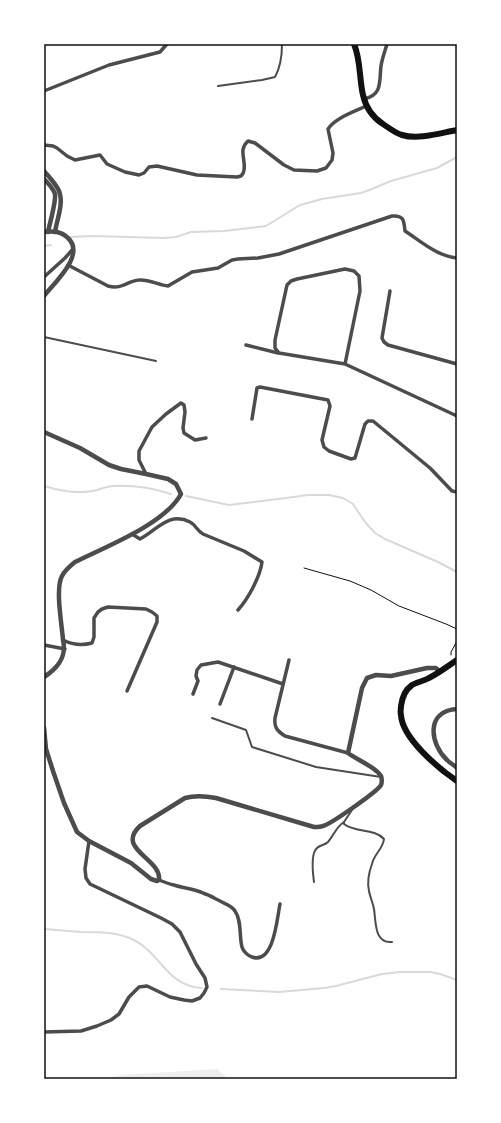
<svg xmlns="http://www.w3.org/2000/svg" width="501" height="1123" viewBox="0 0 501 1123" font-family="'IBM Plex Sans',sans-serif">
	<style>
		.green { fill: #eee }
		.lines { fill: none; stroke-linecap: round; stroke-linejoin: round }
		.stream { stroke: #d9d9d9; stroke-width: 2 }
		.path { stroke: #111; stroke-width: 1 }
		.service { stroke: #4c4c4c; stroke-width: 2 }
		.minor { stroke: #4c4c4c; stroke-width: 3.5 }
		.tertiary { stroke: #4c4c4c; stroke-width: 4.5 }
		.primary { stroke: #111; stroke-width: 6 }
		.neatline { fill: none; stroke: #111; stroke-width: 1.5 }
	</style>
	<rect width="100%" height="100%" fill="#fff"/>
	<polygon class="green" points="217,1069 229,1079 104,1079 122,1075"/>
	<g class="lines">
		<g class="stream">
			<polyline points="70,237 92,236 163,238 176,237 191,232 224,231 266,226 300,205 322,199 361,193 372,189 391,181 437,168 457,157"/>
			<polyline points="44,246 51,245"/>
			<path d="M44 486C60 491 76 494 93 491 100 490 106 486 113 486 133 485 153 488 171 494"/>
			<polyline points="186,496 229,505 286,498 308,495 329,495 343,498 353,504 365,522 375,533 385,539 438,562 457,572"/>
			<path d="M44 929C56 930 68 931 81 932 99 932 118 932 134 940 162 955 167 986 202 988"/>
			<polyline points="221,989 279,992 324,988 336,986 382,974 400,972 430,972 440,974 457,980"/>
		</g>
		<g class="path">
			<polyline points="304,568 350,581 371,590 399,606 446,624 457,629"/>
			<polyline points="451,655 451,652 457,641"/>
		</g>
		<g class="service">
			<path d="M218 86 262 80 275 77C280 68 282 54 282 44"/>
			<polyline points="44,337 156,361"/>
			<polyline points="212,718 246,730 252,747 316,767 381,777"/>
			<path d="M352 810 344 822V824C355 833 374 828 384 839 383 849 374 854 372 864 369 872 367 882 369 891 370 897 373 903 374 909 376 921 374 944 392 942"/>
			<path d="M314 882C313 874 310 854 317 848 320 845 325 845 328 842 334 835 336 827 344 822"/>
		</g>
		<g class="minor">
			<polyline points="44,91 109,65 160,52 167,44"/>
			<path d="M364 99C383 95 379 81 381 66 382 59 385 51 387 44"/>
			<path d="M44 145 53 146 57 148 67 156 75 160 100 155 107 164 125 172 139 175 144 173 149 167 157 166 197 175 237 177 241 176C242 175 244 172 244 170 246 159 238 150 248 141L255 143 284 165 294 170 317 171 326 168 332 160 333 153 328 129C335 118 354 112 366 106"/>
			<path d="M68 265 108 286C122 290 127 281 139 280 148 279 159 285 168 286L192 272 218 268 232 260 238 259 258 258 279 254 392 216C404 215 404 221 405 231L408 233C423 243 438 256 457 258"/>
			<polyline points="44,277 65,258 73,249"/>
			<polyline points="390,291 382,338 384,342 388,345 457,364"/>
			<polyline points="246,345 278,353"/>
			<polyline points="345,364 360,291 359,276 354,271 345,269 297,279 291,281 287,285 275,340 275,348 279,353 345,364 457,416"/>
			<polyline points="252,419 257,388 260,387 328,400 330,406 322,440 324,447 329,451 351,459 355,458 365,424 368,421 373,421 430,468 452,491 457,492"/>
			<polyline points="146,474 139,460 139,451 152,427 166,414 181,403 184,405 185,412 183,428 184,433 195,440 206,438"/>
			<path d="M132 534 140 539C156 531 169 511 190 522 196 525 197 531 203 534L244 551 262 562C260 577 248 599 238 610"/>
			<path d="M63 640C73 645 81 646 92 643L94 637V618L98 612 102 609 108 607 146 609 152 612 157 616V622L127 691"/>
			<polyline points="44,645 65,649"/>
			<path d="M289 660 275 718C274 727 277 731 285 736L348 753"/>
			<polyline points="193,694 198,681 196,676 197,670 201,665 218,662 283,684"/>
			<polyline points="220,704 234,667"/>
			<path d="M159 880C164 882 169 884 174 885 183 888 194 889 203 893 209 895 214 898 220 901 225 904 232 906 235 911 242 921 239 936 242 947 243 951 248 956 252 957 274 965 277 918 280 904"/>
			<polyline points="44,1032 81,1031 97,1026 111,1020 119,1014 129,997 139,987 147,986 170,997 184,1000 192,1001 200,998 204,993 207,987 205,978 196,964 180,932 172,924 161,918 90,884 86,878 85,869 89,841"/>
		</g>
		<g class="tertiary">
			<path d="M44 171C49 177 56 184 59 191 64 203 57 219 55 232"/>
			<path d="M44 179C48 183 53 188 55 194 56 203 50 222 48 232"/>
			<path d="M44 232C53 231 61 231 68 238 86 255 54 283 44 296"/>
			<path d="M44 432 80 448 109 465 121 469 146 474 168 479 176 484 181 494C165 524 105 547 75 562 70 566 65 570 62 576 55 589 62 625 63 640 67 657 58 668 44 677"/>
			<path d="M457 709C425 711 430 744 447 760 450 763 454 765 457 768"/>
			<path d="M44 728 46 749 53 771 64 803 77 832 89 841 131 863 151 879 157 881 159 880C162 859 115 849 140 826L185 798C196 795 205 796 216 798L314 827C317 827 321 827 323 826 331 824 378 791 381 785 382 783 382 778 381 776 376 767 357 760 348 753L362 688 367 678 376 675 391 676 427 668H436L440 672"/>
		</g>
		<g class="primary">
			<path d="M354 44C361 61 359 78 363 95 366 108 372 117 383 124 389 128 395 133 402 135 419 140 440 133 457 130"/>
			<path d="M457 660C448 666 439 673 429 678 424 681 417 682 412 685 405 690 402 698 401 706 401 709 400 712 401 715 402 738 439 769 457 781"/>
		</g>
	</g>
	<rect width="501" height="1123" fill="none" stroke="#ffffff" stroke-width="90"/>
	<rect x="45" y="45" width="411" height="1033" class="neatline"/>
</svg>
